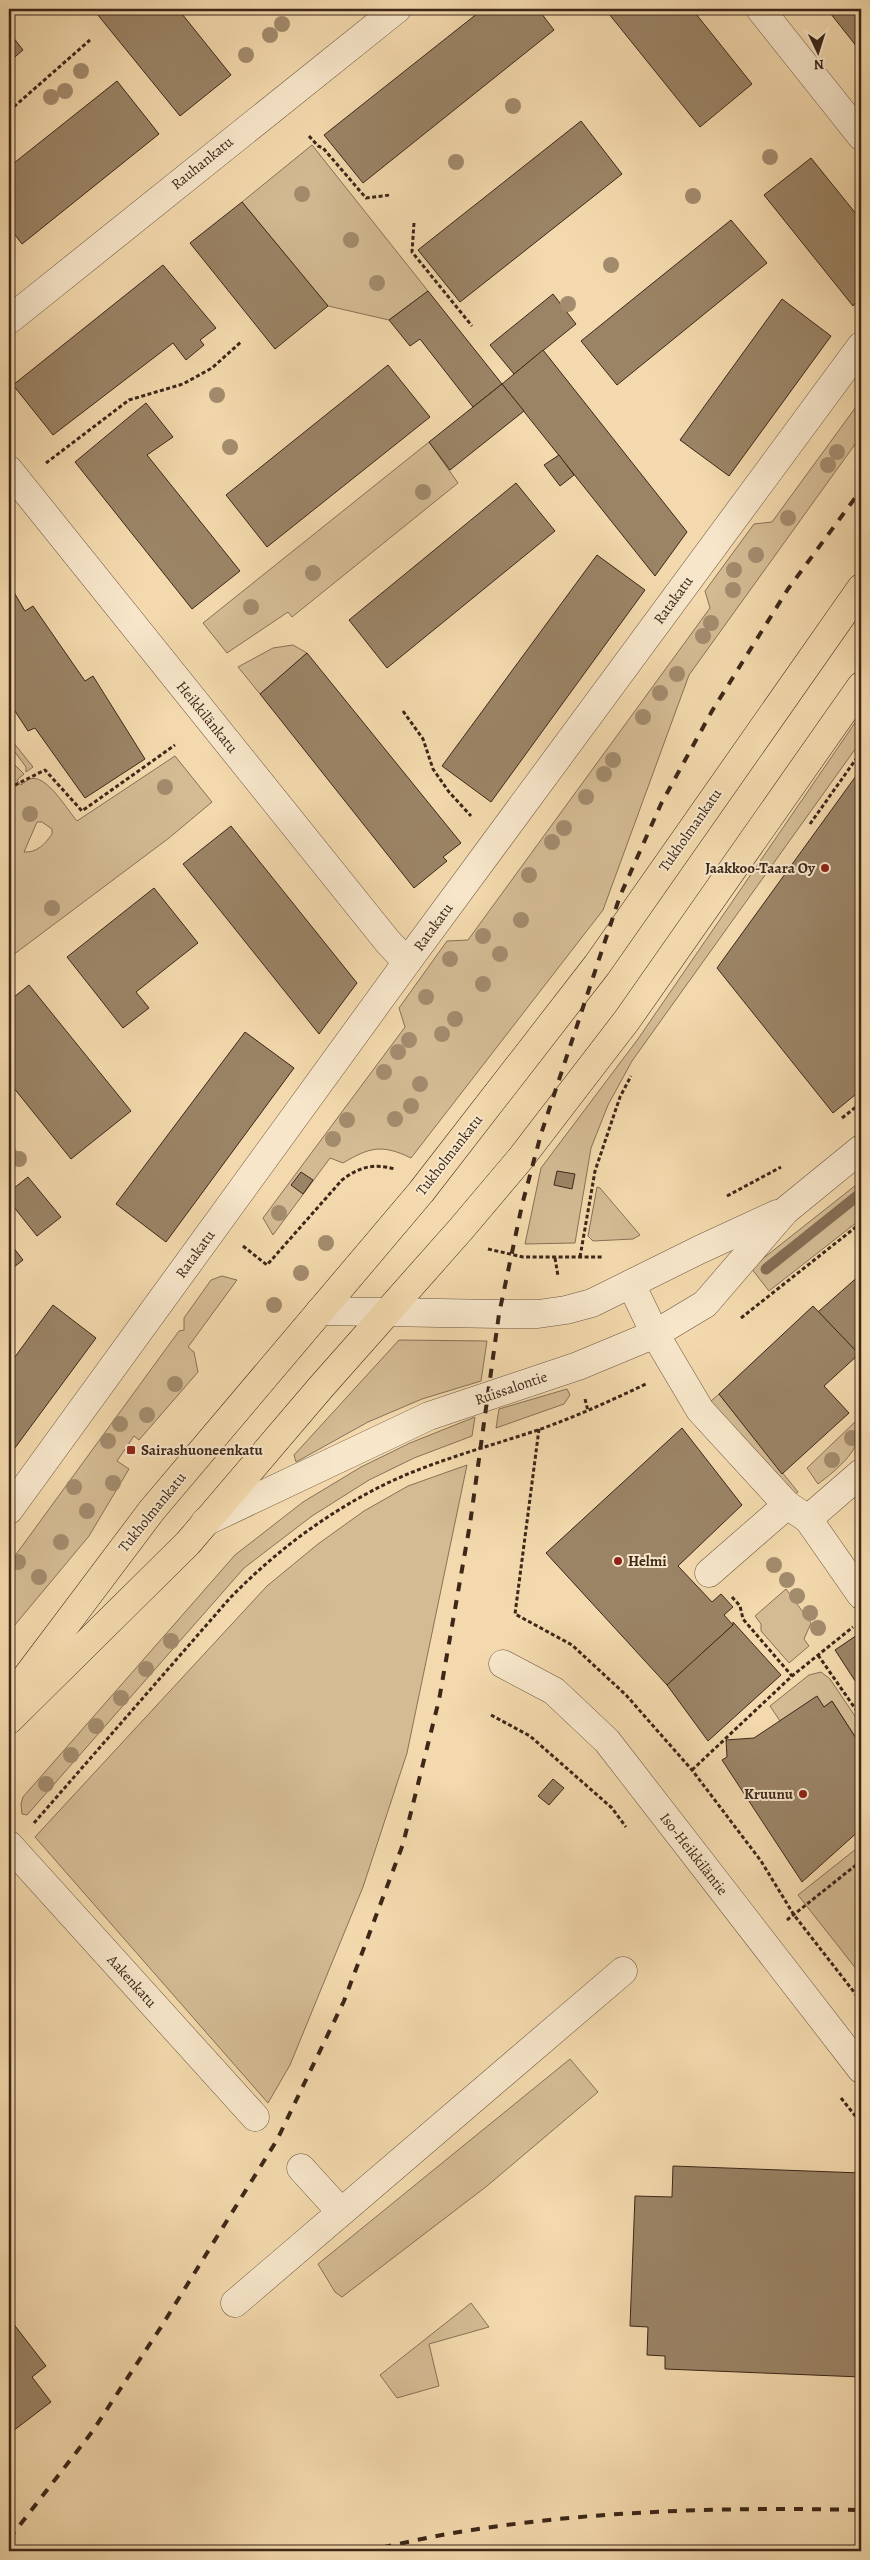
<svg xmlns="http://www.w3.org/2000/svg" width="870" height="2560" viewBox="0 0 870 2560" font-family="Alegreya,serif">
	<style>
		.green { fill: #d4bb94; stroke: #887156; fill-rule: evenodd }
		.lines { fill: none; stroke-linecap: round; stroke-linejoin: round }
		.stream { stroke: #856d54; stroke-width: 11 }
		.building { fill: #9b8466; stroke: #3c2719 }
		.minor-casing { stroke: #6a543e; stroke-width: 29 }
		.major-casing { stroke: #3c2719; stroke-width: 29 }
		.path { stroke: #3c2719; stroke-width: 3; stroke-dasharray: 4 2.5; stroke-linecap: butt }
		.minor { stroke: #f7e6ca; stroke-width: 28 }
		.major { stroke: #f3d9ad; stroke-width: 28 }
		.rail { stroke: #3c2719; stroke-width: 4; stroke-dasharray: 9 9; stroke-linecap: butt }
		.tree { fill: #a38b6d }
		.poi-dot { fill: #8f2418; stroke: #f7e6ca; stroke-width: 2 }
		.labels { text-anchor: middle; stroke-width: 4; stroke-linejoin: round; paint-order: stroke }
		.street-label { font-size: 15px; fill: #3c2719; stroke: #f7e6ca }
		.poi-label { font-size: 15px; font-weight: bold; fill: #3c2719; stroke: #f7e6ca; text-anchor: end }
	</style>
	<rect width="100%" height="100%" fill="#f3d9ad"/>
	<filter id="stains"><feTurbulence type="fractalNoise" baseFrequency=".004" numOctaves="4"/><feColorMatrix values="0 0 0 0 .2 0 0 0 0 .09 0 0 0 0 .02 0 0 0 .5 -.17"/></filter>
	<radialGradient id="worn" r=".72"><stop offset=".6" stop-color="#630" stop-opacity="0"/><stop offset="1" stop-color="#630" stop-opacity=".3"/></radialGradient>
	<g class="green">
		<polygon points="312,145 428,291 389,320 328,306 242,202"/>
		<path d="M861 400V436L689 675 603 910 411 1158C382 1144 370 1147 343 1163L330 1158 273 1235 263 1218 405 1027 399 1008 447 941 468 940 710 608 705 591 754 524 772 522Z"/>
		<polygon points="429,442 458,483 292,617 288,612 227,653 203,623"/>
		<polygon points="293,645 307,653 260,694 238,667 273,648"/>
		<polygon points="861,714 861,741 632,1061 608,1105 591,1148 575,1243 525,1244 541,1168 638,1039"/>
		<polygon points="9,737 33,767 26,772 26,767 9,744"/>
		<path d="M175 756 212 802 169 838 9 958V759L24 774 17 780 21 785C24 783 27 780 30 779 46 773 68 811 77 821ZM37 822H42L52 829V834C45 844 37 853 24 852Z"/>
		<polygon points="9,1142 21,1157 9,1167"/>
		<polygon points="861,1181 861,1219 769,1291 751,1268"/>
		<polygon points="597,1187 600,1188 640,1235 633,1239 593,1241 588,1236"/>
		<polygon points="222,1276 237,1280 188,1347 194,1352 198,1372 139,1440 134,1436 117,1461 129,1469 89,1536 9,1632 9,1564 179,1331 184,1330 184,1318 211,1280"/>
		<polygon points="399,1340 487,1341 481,1381 422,1399 368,1422 296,1462 294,1455"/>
		<polygon points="567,1389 570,1395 564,1404 496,1428 499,1409"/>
		<polygon points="719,1394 798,1492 791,1496 710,1402"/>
		<polygon points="475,1417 472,1436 414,1458 369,1480 312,1516 244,1568 27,1815 22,1814 21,1804 23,1797 235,1555 303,1502 361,1467 410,1443"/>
		<path d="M856 1421C870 1444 835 1471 818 1484L807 1468Z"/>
		<polygon points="467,1465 407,1753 363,1887 290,2065 268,2103 35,1837 267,1586 318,1544 364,1511 408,1486"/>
		<polygon points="786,1589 811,1623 804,1639 809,1646 789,1663 761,1631 761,1624 755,1616"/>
		<polygon points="821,1672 830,1679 861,1725 860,1744 832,1701 824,1707 780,1721 770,1706 809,1675"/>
		<polygon points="861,1845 861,1975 798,1895"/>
		<polygon points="570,2059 598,2092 487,2186 342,2297 335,2292 318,2264"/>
		<polygon points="471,2303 489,2327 429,2344 439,2386 397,2398 380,2375"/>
	</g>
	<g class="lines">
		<polyline class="stream" points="766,1269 861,1193"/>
	</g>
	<g class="building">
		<polygon points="93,9 178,9 231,75 180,116"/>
		<polygon points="483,9 538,9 554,30 363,183 324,135"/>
		<polygon points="605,9 692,9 752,84 700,127"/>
		<polygon points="827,9 861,9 861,52"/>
		<polygon points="9,32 23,50 9,62"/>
		<polygon points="117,81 159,134 22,244 9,227 9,167"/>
		<polygon points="581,121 622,174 460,302 418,250"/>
		<polygon points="811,158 861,220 861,295 853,306 764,195"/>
		<polygon points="242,202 328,306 275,349 190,243"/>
		<polygon points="731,220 767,263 617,385 581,341"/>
		<polygon points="163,265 216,328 200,340 204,345 186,360 173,343 53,435 13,385"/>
		<polygon points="428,291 502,384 473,407 420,339 410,346 389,320"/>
		<polygon points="553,294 576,324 514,374 490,345"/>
		<polygon points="782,299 831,336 729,476 680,440"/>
		<polygon points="543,350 687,532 655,576 502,384"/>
		<polygon points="388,365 430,417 267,547 226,495"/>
		<polygon points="502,384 524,411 450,470 429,442"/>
		<polygon points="146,403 173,437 147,455 240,571 192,609 75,462"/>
		<polygon points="559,455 574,475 560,486 544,465"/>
		<polygon points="516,483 555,531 387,668 349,620"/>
		<polygon points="597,555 645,590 491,802 442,766"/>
		<polygon points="9,584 25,611 33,606 85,681 93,676 145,759 85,798 35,728 28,731 9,702"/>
		<polygon points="307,653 461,843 443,857 447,861 414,888 260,694"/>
		<polygon points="861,769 861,1090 833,1113 717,968"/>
		<polygon points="231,826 357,983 319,1034 183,864"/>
		<polygon points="154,888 198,943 136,992 149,1008 123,1028 67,957"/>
		<polygon points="29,985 131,1111 71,1159 9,1082 9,1001"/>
		<polygon points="245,1032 294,1068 166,1242 116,1204"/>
		<polygon points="557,1171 575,1174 572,1189 554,1185"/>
		<polygon points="301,1172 313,1180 303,1194 291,1185"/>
		<polygon points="28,1177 61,1217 37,1236 9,1201 9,1192"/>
		<polygon points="9,1242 23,1260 9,1271"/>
		<polygon points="861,1274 861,1357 818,1312"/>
		<polygon points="53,1305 96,1338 9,1456 9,1365"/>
		<polygon points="813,1306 859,1354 824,1386 849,1413 782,1474 719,1394"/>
		<polygon points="682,1428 742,1505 678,1566 712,1602 721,1594 733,1607 724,1615 733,1625 698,1657 707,1666 692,1681 683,1671 667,1685 546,1553"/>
		<polygon points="733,1622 781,1675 708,1741 667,1685 733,1625"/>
		<polygon points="860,1633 861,1635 861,1690 835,1650"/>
		<polygon points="817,1696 824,1707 832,1701 861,1746 861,1829 802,1882 722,1760 727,1757 726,1740 754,1738"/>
		<polygon points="553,1779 564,1788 549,1805 538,1796"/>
		<polygon points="673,2166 861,2173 861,2377 665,2369 665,2356 647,2355 648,2327 630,2326 635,2196 672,2197"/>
		<polygon points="9,2318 46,2366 32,2377 51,2402 9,2434"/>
	</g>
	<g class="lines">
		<defs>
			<g id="minor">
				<polyline points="760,9 861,136"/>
				<polyline points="9,320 397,9"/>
				<polyline points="9,470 388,942 407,962"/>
				<polyline points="631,1284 655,1334 700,1410 787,1505"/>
				<polyline points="320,1311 499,1314 538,1314 566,1310 592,1303 699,1250 777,1214"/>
				<polyline points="9,1510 407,962 861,346"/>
				<polyline points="808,1519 861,1595"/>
				<polyline points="205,1522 429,1416 578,1366 655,1334 705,1304 785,1211 861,1149"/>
				<polyline points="709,1573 787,1505 808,1519 861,1473"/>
				<polyline points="503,1664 554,1691 607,1741 861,2069"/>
				<polyline points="9,1845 255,2117"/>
				<polyline points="301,2168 341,2212"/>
				<polyline points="235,2303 623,1971"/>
			</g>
			<g id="major">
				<polyline points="9,1700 152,1510 421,1192 597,965 861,588"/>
				<polyline points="9,1720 188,1543 321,1387 461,1229 521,1158 627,1020 861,686"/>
			</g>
		</defs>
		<use href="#minor" class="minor-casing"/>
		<use href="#major" class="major-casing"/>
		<g class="path">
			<polyline points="9,111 90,40"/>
			<polyline points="309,136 318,146 323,148 366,198 390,195"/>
			<polyline points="414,223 412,252 472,326"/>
			<polyline points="46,463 129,400 183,384 212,368 242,341"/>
			<polyline points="403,711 423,739 433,769 449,792 471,816"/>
			<polyline points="9,788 45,770 82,811 175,745"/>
			<polyline points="810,824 861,752"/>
			<polyline points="842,1118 861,1103"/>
			<polyline points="727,1196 781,1167"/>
			<path d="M243 1246 267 1265 342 1180C359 1167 373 1163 395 1169"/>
			<polyline points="488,1249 523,1257 603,1257"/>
			<polyline points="580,1257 595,1171 620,1097 631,1076"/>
			<polyline points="555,1258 558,1276"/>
			<polyline points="741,1318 861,1223"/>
			<polyline points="585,1399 588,1411"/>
			<polyline points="539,1429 515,1614 572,1645 626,1695 692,1770 761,1861 794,1915 861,2001"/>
			<polyline points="732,1597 740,1606 743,1619 792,1676"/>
			<polyline points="818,1655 861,1717"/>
			<polyline points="491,1715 530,1736 612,1808 626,1827"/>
			<polyline points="692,1770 792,1676 853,1627"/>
			<path d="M34 1823 230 1598C271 1556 316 1521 368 1493 421 1464 481 1449 538 1430 575 1417 610 1401 646 1384"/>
			<polyline points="787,1920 861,1861"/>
			<polyline points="841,2098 861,2123"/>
		</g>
		<use href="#minor" class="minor"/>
		<use href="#major" class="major"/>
		<g class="rail">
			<polyline points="9,2539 92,2432 161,2327 277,2140 344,2001 403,1844 439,1700 470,1524 499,1314 522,1205 541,1134 620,896 661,804 712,711 788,589 861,490"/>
			<path d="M365 2551C400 2544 436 2535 472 2530 600 2510 732 2507 861 2510"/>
		</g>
	</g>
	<g class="tree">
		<circle cx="282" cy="24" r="8"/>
		<circle cx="270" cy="35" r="8"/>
		<circle cx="246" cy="55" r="8"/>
		<circle cx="81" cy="71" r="8"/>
		<circle cx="65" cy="91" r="8"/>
		<circle cx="51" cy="97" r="8"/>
		<circle cx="513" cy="106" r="8"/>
		<circle cx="770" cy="157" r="8"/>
		<circle cx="456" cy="162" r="8"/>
		<circle cx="302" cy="194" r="8"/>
		<circle cx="693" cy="196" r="8"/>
		<circle cx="351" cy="240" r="8"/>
		<circle cx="611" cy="265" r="8"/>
		<circle cx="377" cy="283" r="8"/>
		<circle cx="568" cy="304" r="8"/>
		<circle cx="217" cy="395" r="8"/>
		<circle cx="230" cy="447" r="8"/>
		<circle cx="837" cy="452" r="8"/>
		<circle cx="828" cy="465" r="8"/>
		<circle cx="423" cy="492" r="8"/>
		<circle cx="788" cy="518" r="8"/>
		<circle cx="756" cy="555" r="8"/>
		<circle cx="734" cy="570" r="8"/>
		<circle cx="313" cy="573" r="8"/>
		<circle cx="733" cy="590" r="8"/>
		<circle cx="251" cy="607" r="8"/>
		<circle cx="711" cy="623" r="8"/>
		<circle cx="703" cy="636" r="8"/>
		<circle cx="677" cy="674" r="8"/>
		<circle cx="660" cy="693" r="8"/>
		<circle cx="643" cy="717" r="8"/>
		<circle cx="613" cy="760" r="8"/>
		<circle cx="604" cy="774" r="8"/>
		<circle cx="165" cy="787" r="8"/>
		<circle cx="586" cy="797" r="8"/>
		<circle cx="30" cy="814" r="8"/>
		<circle cx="564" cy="828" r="8"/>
		<circle cx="552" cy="842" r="8"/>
		<circle cx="529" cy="875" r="8"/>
		<circle cx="52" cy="908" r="8"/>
		<circle cx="521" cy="920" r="8"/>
		<circle cx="483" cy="936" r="8"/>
		<circle cx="500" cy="954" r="8"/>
		<circle cx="450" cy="959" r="8"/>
		<circle cx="483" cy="984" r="8"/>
		<circle cx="426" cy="997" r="8"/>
		<circle cx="455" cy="1019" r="8"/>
		<circle cx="442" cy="1034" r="8"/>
		<circle cx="409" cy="1040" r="8"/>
		<circle cx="398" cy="1052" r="8"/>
		<circle cx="384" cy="1072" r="8"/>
		<circle cx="420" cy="1084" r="8"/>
		<circle cx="411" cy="1106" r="8"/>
		<circle cx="395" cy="1119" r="8"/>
		<circle cx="347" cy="1120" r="8"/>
		<circle cx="333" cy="1139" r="8"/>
		<circle cx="19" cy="1159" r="8"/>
		<circle cx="279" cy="1213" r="8"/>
		<circle cx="326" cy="1243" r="8"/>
		<circle cx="301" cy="1273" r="8"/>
		<circle cx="274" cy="1305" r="8"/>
		<circle cx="175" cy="1384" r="8"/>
		<circle cx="147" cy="1415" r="8"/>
		<circle cx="120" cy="1424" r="8"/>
		<circle cx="852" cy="1438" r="8"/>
		<circle cx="108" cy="1441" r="8"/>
		<circle cx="832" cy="1460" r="8"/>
		<circle cx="113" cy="1483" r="8"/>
		<circle cx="74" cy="1487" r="8"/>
		<circle cx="87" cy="1511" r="8"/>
		<circle cx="61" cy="1542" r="8"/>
		<circle cx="18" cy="1562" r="8"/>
		<circle cx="774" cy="1565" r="8"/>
		<circle cx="39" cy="1577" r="8"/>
		<circle cx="787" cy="1580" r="8"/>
		<circle cx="797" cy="1596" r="8"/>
		<circle cx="810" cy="1613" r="8"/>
		<circle cx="818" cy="1628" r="8"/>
		<circle cx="171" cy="1641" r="8"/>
		<circle cx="146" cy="1669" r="8"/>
		<circle cx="121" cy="1698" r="8"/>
		<circle cx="96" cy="1726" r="8"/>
		<circle cx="71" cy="1755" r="8"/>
		<circle cx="46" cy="1784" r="8"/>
	</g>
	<g class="poi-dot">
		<circle cx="825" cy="868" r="5"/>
		<rect x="126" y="1445" width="10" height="10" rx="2.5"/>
		<circle cx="618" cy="1561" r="5"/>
		<circle cx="803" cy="1794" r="5"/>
	</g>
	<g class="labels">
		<g class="street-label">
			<text transform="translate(202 163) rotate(-39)" y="5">Rauhankatu</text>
			<text transform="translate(673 600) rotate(-54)" y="5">Ratakatu</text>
			<text transform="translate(207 717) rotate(51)" y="5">Heikkilänkatu</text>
			<text transform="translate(690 830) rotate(-55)" y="5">Tukholmankatu</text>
			<text transform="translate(433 927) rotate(-54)" y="5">Ratakatu</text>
			<text transform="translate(449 1155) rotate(-52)" y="5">Tukholmankatu</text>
			<text transform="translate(195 1254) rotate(-54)" y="5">Ratakatu</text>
			<text transform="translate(511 1388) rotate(-19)" y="5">Ruissalontie</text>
			<text transform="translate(152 1512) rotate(-51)" y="5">Tukholmankatu</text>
			<text transform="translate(694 1854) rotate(52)" y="5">Iso-Heikkiläntie</text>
			<text transform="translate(132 1981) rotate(48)" y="5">Aakenkatu</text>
		</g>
		<g class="poi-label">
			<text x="815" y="873">Jaakkoo-Taara Oy</text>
			<text x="141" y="1455" text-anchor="start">Sairashuoneenkatu</text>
			<text x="628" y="1566" text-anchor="start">Helmi</text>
			<text x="793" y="1799">Kruunu</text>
		</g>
	</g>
	<rect width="870" height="2560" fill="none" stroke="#f3d9ad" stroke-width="30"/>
	<rect x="10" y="10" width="850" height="2540" fill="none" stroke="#3c2719" stroke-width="2.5"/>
	<rect x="15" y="15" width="840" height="2530" fill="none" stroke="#3c2719"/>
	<g transform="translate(818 52) rotate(176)" stroke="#f7e6ca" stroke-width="4" paint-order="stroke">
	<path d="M0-4L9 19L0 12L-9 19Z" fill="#3c2719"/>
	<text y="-8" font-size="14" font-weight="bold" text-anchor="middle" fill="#3c2719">N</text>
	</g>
	<rect width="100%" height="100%" filter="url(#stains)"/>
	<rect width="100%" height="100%" fill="url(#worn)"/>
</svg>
